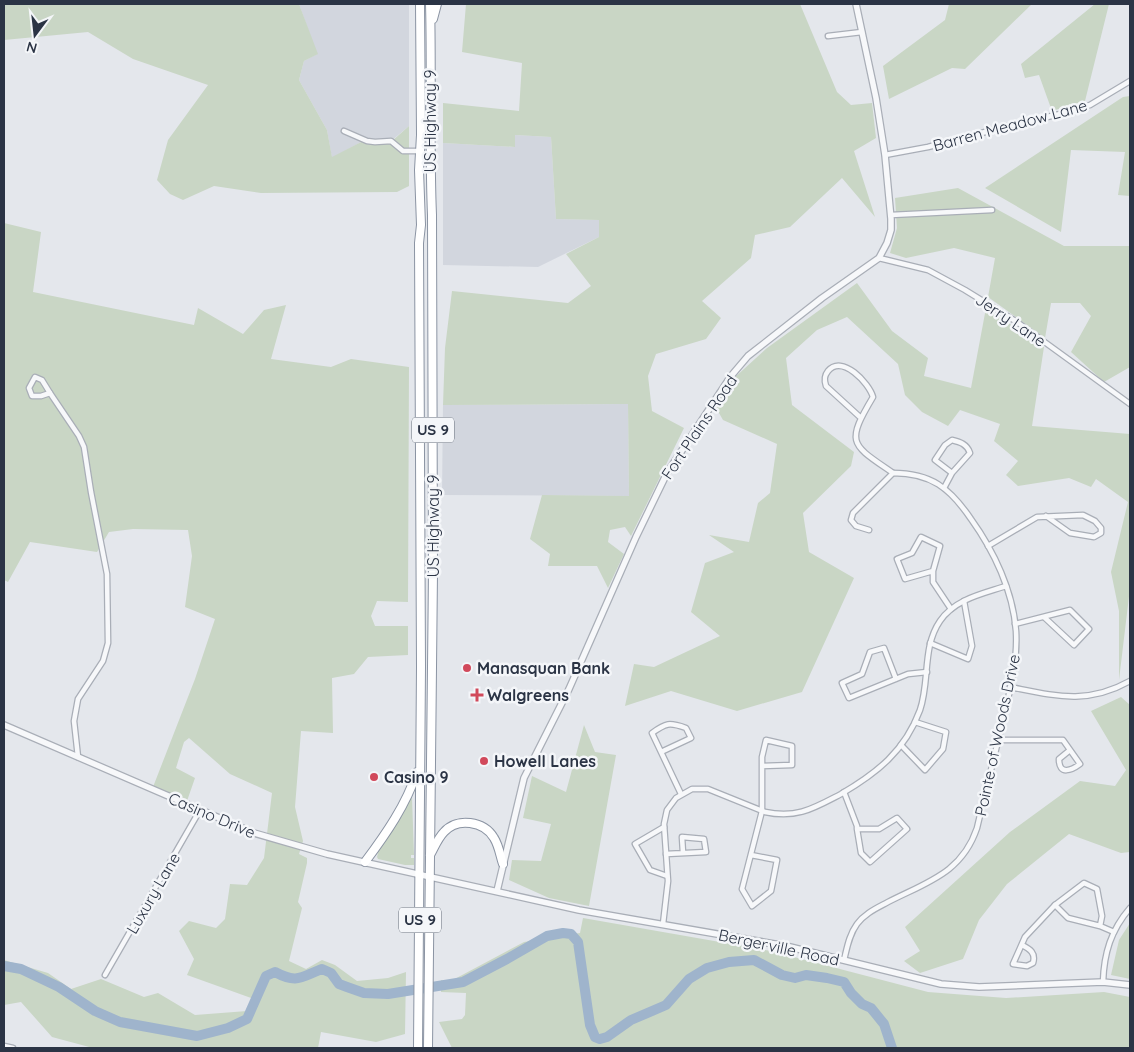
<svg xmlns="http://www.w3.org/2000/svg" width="1134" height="1052" viewBox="0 0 1134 1052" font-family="Quicksand,sans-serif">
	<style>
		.built { fill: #d2d6de }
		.green { fill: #c9d6c5 }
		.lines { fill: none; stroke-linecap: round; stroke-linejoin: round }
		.river { stroke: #9fb4cc; stroke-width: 10 }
		.minor-casing { stroke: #a9aeb7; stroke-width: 7 }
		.tertiary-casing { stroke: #a9aeb7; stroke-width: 8 }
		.trunk-casing { stroke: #8b94a3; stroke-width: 10 }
		.minor { stroke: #f7f8fa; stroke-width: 4.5 }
		.tertiary { stroke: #f7f8fa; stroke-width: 5.5 }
		.trunk { stroke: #fff; stroke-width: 8 }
		.poi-dot { fill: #d1495b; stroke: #f4f6f9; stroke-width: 2 }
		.labels { text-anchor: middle; stroke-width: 5; stroke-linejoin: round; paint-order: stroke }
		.shield { fill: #f4f6f9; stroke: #676e7b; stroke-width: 1 }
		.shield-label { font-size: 15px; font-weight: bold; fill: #2b3445 }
		.street-label { font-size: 16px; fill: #2b3445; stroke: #f4f6f9 }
		.poi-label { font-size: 16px; font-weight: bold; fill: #2b3445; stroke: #f4f6f9; text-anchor: start }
	</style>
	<rect width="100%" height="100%" fill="#e4e7ec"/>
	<g class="built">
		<polygon points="299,4 409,4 409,126 391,141 365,140 332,158 327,130 299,80 304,61 317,54"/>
		<polygon points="515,135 551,137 556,219 599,220 599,237 538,267 443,265 443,143 514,147"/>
		<polygon points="628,404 629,496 442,495 443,405"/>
	</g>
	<g class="green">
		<polygon points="4,4 299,4 318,54 304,61 299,80 327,130 332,157 365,140 392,141 409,126 409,186 397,192 261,193 214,186 183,200 170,194 157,180 168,140 208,85 133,59 88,32 4,40"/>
		<polygon points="466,4 800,4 837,92 851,105 872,103 876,138 854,151 875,217 842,178 790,227 755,235 751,258 702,301 721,318 706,339 656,354 648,376 652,411 684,428 631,536 625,527 610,530 608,542 624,554 608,588 597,566 548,566 550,554 530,539 542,495 629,496 628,404 443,405 445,348 452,291 568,303 591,286 566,254 599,237 599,220 556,219 551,137 515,135 515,147 443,143 443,103 519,111 522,63 462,52"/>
		<polygon points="949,4 1032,4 965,69 952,68 889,99 883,66 945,20"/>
		<polygon points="1095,4 1109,4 1085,101 1052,111 1039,75 1025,78 1021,64"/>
		<polygon points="1130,96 1130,196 1118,195 1125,152 1071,150 1061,232 985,188 1123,97"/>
		<polygon points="958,188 1064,246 1130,246 1130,367 1104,382 1071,352 1091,316 1080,303 1051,303 1045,338 988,297 995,258 954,248 906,258 890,253 897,228 895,198"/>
		<polygon points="4,223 41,232 33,292 194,325 198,308 243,334 264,310 286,305 271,359 331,367 351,359 409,367 408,602 377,601 371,616 375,626 408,626 408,655 368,657 354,674 332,678 333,733 301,731 295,807 303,841 299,854 307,858 307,863 298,902 302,908 289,961 306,969 322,960 335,965 357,981 388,978 406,972 405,1034 376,1042 321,1032 318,1048 93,1048 52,1037 21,1002 4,1005 4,960 48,973 71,989 101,979 144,997 158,993 195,1015 247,1011 257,1000 187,975 194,959 179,931 189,921 216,928 225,919 230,884 247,885 264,858 272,793 230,774 189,738 184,742 176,768 195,778 187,801 153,787 195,679 215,619 185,607 192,556 188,530 133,529 109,532 97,552 30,542 8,582 4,580"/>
		<polygon points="857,283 892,331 928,358 924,376 971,388 986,308 1044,347 1032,426 1130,434 1130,588 1119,680 1119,611 1111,572 1128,502 1096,479 1091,487 1069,478 1018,486 1006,475 1018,461 994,441 1000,424 960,410 948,426 922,412 905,395 898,364 847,317 817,330 786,358 792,405 854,452 851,466 803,513 809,552 854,578 802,692 737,711 671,691 625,706 634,664 654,667 720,636 691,612 705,563 734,552 709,535 749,542 758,503 770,493 777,444 723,420 711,399 767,348"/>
		<polygon points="1121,697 1130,705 1130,852 1121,853 1069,834 1007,884 979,920 963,959 920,973 904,961 920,951 905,927 1010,832 1080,781 1115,786 1126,770 1091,711"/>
		<polygon points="584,725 595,752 616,755 589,906 549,898 509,880 512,860 541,861 551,824 523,818 532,776 566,792"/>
		<polygon points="412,797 414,855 411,855 411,858 414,858 414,865 405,865 378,859 377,857 379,849"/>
		<polygon points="583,918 771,951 928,992 1006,998 1104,992 1130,997 1130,1048 452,1048 439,1022 462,1019 465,1015 466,993 441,992 441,980 449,982 524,942 580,933"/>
		<polygon points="1130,923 1130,979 1111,975 1119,940"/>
	</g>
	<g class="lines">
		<path class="river" d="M4 966 21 969 59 987 95 1011 120 1022 197 1036 228 1028 247 1019 266 976 275 972C297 984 301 977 322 969L331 973 339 984 347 987 364 993 388 994 463 982 507 959 547 936 563 933 571 934 578 942 590 1025 595 1037 600 1039 607 1037 631 1020 666 1005 689 979 707 968 729 962 754 960 782 975 795 978 806 975 827 978 844 982 851 993 862 1004 871 1008 884 1024 892 1048"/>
		<defs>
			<g id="minor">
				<polyline points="828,36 862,32"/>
				<polyline points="344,131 367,141 375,142 391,141 403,151 419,151"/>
				<polyline points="885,155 928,147 1008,126 1069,112 1090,105 1130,81"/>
				<polyline points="891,215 992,210"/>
				<polyline points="879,258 928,270 965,290 1017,322 1130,404"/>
				<polygon points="35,377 42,380 50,393 41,396 32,396 29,388"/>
				<polyline points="50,393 79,436 84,447 91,492 107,574 108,643 103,661 78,699 74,721 78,757"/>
				<path d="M861 418 826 386C824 380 824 376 828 371 842 354 869 383 873 397 845 444 851 444 893 473"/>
				<path d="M944 488 952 473 970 453C967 444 960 442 952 440L945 445 935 460 952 473"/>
				<polyline points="988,546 1037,517 1083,515 1095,521 1101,528 1101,533 1094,537 1070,533 1046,516"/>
				<polyline points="933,571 905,579 897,559 912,553 921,537 940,546 933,571 933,582 951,609"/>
				<polyline points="1015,624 1070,610 1089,629 1074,645 1044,617"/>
				<polyline points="930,643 968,659 972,646 964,601"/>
				<polyline points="896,679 884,648 870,652 862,674 842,683 849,698 908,674 927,672"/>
				<path d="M1010 687C1056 696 1087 705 1130 681"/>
				<path d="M998 740H1063L1080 764C1072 770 1059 776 1059 759L1070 750"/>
				<polyline points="901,745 925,770 943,749 946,732 915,722"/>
				<path d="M661 752 691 738 686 728C669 722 666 723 652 733L681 794"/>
				<polyline points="844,792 857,826 857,829 861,853 870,862 907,829 897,818 879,829 857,829"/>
				<polyline points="664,827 635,844 650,870 667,876"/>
				<polyline points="666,854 706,852 704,839 682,837 683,853"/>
				<polyline points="751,855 777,860 771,891 752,906 742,889 762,811 762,757 766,740 792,746 792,765 762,766"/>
				<path d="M663 924 668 881 664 824 667 810 676 798 692 789H708L765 812C797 819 814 808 841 794 877 773 905 751 920 710 930 681 922 647 940 621 955 599 982 594 1006 586"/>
				<polyline points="1100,926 1102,916 1097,889 1084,883 1055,905 1068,918 1100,926 1114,932"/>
				<path d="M1022 945C1030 949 1036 953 1033 963L1027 966 1013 964 1025 937 1055 905"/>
				<path d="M844 960C847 948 849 935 857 924 865 913 877 908 888 902 927 882 962 873 977 828 985 794 994 759 1002 724 1009 694 1018 663 1016 631 1013 591 994 551 971 519 950 488 931 473 893 473L853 513 851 520 856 526 869 530"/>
				<polyline points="105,975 200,810"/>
				<path d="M1103 982C1104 953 1111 930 1130 908"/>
				<polyline points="4,1046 13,1048"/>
			</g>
			<g id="tertiary">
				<polyline points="4,725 254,833 327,854 579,910 786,946 941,984 979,987 1103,982 1130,985"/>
				<polyline points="497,891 524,778 569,689 636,537 667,473 731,376 748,356 822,298 879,258 887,243 891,230 891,219 885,155 876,98 856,4"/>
			</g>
			<g id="trunk">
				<polyline points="433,19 437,4"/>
				<path d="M430 855C434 848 438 838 444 832 457 817 484 821 494 838 499 846 500 855 503 864"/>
				<path d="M365 862C386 834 406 805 417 772"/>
				<polyline points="418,1048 421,667 419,243 421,225 419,170 421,135 420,4"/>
				<path d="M428 1048 433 572 432 215C429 144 432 74 430 4"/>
			</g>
		</defs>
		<use href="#minor" class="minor-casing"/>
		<use href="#tertiary" class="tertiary-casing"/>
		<use href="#trunk" class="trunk-casing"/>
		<use href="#minor" class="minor"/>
		<use href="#tertiary" class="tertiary"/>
		<use href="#trunk" class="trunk"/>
	</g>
	<g class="poi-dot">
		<circle cx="467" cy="668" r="5"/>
		<path d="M474.5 687.5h5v5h5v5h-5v5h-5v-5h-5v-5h5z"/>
		<circle cx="484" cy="761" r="5"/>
		<circle cx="374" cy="777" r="5"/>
	</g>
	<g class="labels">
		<g class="shield">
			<rect x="412" y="417.5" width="42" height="25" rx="4"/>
			<rect x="399" y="907.5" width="42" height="25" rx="4"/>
		</g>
		<g class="shield-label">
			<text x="433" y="435">US 9</text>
			<text x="420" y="925">US 9</text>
		</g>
		<g class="street-label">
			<text transform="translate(430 121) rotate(-90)" y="6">US Highway 9</text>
			<text transform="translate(1010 125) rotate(-15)" y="6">Barren Meadow Lane</text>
			<text transform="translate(1011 320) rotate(34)" y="6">Jerry Lane</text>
			<text transform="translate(699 427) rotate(-56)" y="6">Fort Plains Road</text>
			<text transform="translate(433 526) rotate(-90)" y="6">US Highway 9</text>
			<text transform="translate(997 735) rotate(-78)" y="6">Pointe of Woods Drive</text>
			<text transform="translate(212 815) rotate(23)" y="6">Casino Drive</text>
			<text transform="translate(153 893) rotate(-60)" y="6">Luxury Lane</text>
			<text transform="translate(779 947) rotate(12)" y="6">Bergerville Road</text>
		</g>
		<g class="poi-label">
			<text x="477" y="674">Manasquan Bank</text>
			<text x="487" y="701">Walgreens</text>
			<text x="494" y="767">Howell Lanes</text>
			<text x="384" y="783">Casino 9</text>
		</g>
	</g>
	<rect width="1134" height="1052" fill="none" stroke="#2b3445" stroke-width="10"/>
	<g transform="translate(35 35) rotate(195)" stroke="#f4f6f9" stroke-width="4" paint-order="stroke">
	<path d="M0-4L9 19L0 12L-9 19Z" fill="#2b3445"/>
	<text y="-8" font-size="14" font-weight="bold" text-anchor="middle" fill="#2b3445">N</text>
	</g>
</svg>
